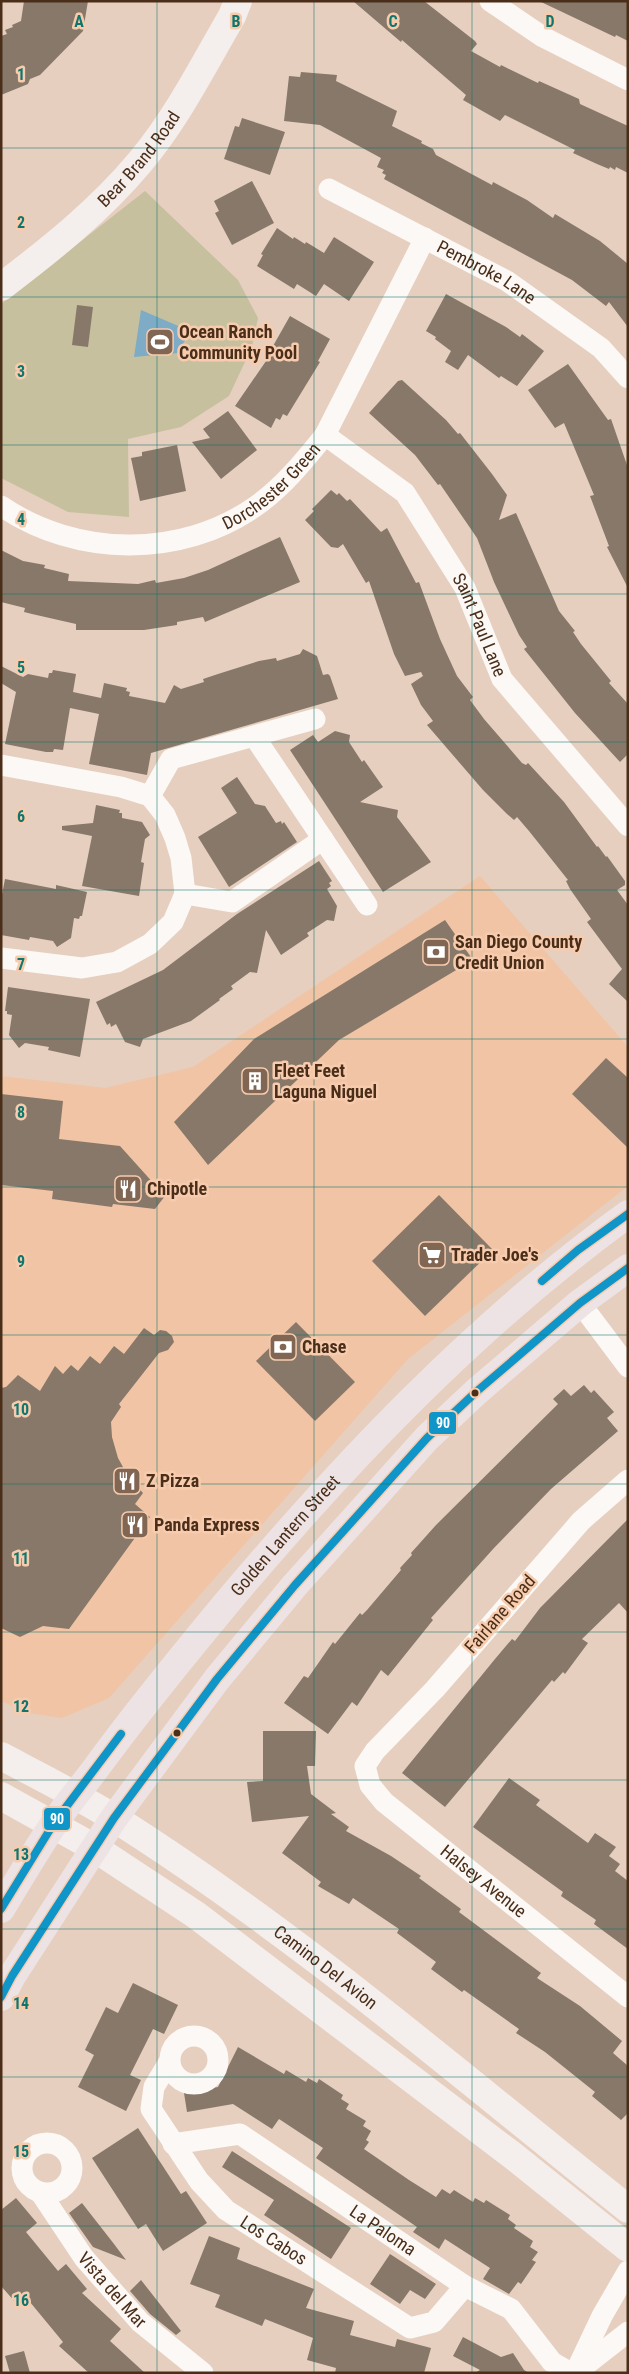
<svg xmlns="http://www.w3.org/2000/svg" width="629" height="2374" viewBox="0 0 629 2374" font-family="'Roboto Condensed',sans-serif">
	<style>
		.built { fill: #f0c4a5 }
		.green { fill: #c6c09f }
		.water { fill: #7eabc5 }
		.building { fill: #877869 }
		.lines { fill: none; stroke-linecap: round; stroke-linejoin: round }
		.street { stroke: #fbf8f5; stroke-width: 21 }
		.secondary { stroke: #f4eeec; stroke-width: 28 }
		.primary { stroke: #eee3e4; stroke-width: 28 }
		.bus-1-casing { stroke: #f7ccae; stroke-width: 11 }
		.bus-1 { stroke: #0f95c7; stroke-width: 8 }
		.grid { fill: none; stroke: #0f766e; stroke-width: 1; stroke-opacity: 0.55 }
		.bus-dot { fill: #4a2e19; stroke: #f7ccae; stroke-width: 2 }
		.labels { text-anchor: middle; stroke-width: 5; stroke-linejoin: round; paint-order: stroke }
		.street-label { font-size: 18px; fill: #4a2e19; stroke: #f7ccae }
		.poi-label { font-size: 18px; font-weight: bold; fill: #4a2e19; stroke: #f7ccae; text-anchor: start }
		.grid-label { font-size: 16px; text-anchor: middle; font-weight: bold; fill: #0f766e; stroke: #f7ccae; stroke-width: 5; stroke-linejoin: round; paint-order: stroke }
		.line-badge { stroke: #f7ccae; stroke-width: 2 }
		.badge-label { font-size: 14px; text-anchor: middle; font-weight: bold; fill: #fff }
	</style>
	<rect width="100%" height="100%" fill="#e6cfbf"/>
	<polygon class="built" points="480,876 628,1047 628,1186 408,1359 109,1698 62,1718 29,1713 1,1701 1,1076 105,1088 193,1067"/>
	<polygon class="green" points="145,191 238,280 258,318 252,347 229,396 181,427 128,439 129,517 68,512 1,478 1,304"/>
	<polygon class="water" points="141,310 190,331 178,353 134,357"/>
	<g class="building">
		<polygon points="24,1 88,1 83,31 40,75 30,79 28,84 1,95 1,36 7,34 5,30 13,27 12,25 21,21"/>
		<polygon points="353,1 424,1 475,41 477,44 471,51 500,67 501,65 538,83 539,81 579,99 580,104 628,126 628,173 616,167 615,170 610,167 609,169 597,164 573,153 575,150 505,115 500,121 463,100 466,95 402,40 401,42"/>
		<polygon points="539,1 628,1 628,41 616,35 615,37"/>
		<polygon points="301,72 337,75 336,81 397,111 392,126 422,141 421,143 433,149 436,155 492,185 493,182 527,200 553,218 555,214 600,241 628,264 628,327 609,302 606,306 572,280 384,179 386,175 382,173 384,170 377,167 381,158 320,125 284,121 289,76 300,77"/>
		<polygon points="242,118 285,132 270,175 224,159 235,126 239,127"/>
		<polygon points="252,181 274,223 232,245 215,213 219,211 214,201"/>
		<polygon points="277,228 293,239 294,237 305,244 306,242 324,253 334,237 374,262 349,301 324,284 316,296 297,284 294,289 257,266 263,255 261,254"/>
		<polygon points="446,294 506,327 520,337 522,334 544,351 517,386 501,376 499,378 468,355 458,370 445,362 451,351 435,339 436,337 426,331"/>
		<polygon points="77,305 93,307 88,347 72,345"/>
		<polygon points="290,316 330,339 318,361 320,362 287,416 283,414 280,420 276,418 271,428 235,406 275,348 273,346"/>
		<polygon points="568,364 608,420 611,419 628,468 628,588 607,547 609,546 590,496 594,495 564,423 555,428 528,390"/>
		<polygon points="402,380 446,420 458,434 460,433 492,474 507,495 499,520 516,513 559,611 575,631 573,632 581,644 611,681 609,683 628,704 628,754 620,762 575,713 524,649 527,647 519,635 494,582 477,538 440,484 438,485 415,455 369,413 398,381"/>
		<polygon points="228,411 257,450 221,479 192,442 210,438 203,429"/>
		<polygon points="177,445 186,491 140,501 131,458 142,456 142,452"/>
		<polygon points="331,490 337,495 339,493 347,501 350,499 381,532 387,528 416,583 419,582 440,639 457,676 473,697 470,700 484,719 522,763 526,765 528,763 564,802 597,847 598,846 606,857 607,856 625,881 625,885 617,890 628,905 628,1002 609,984 622,969 587,922 591,919 570,889 566,881 568,880 529,831 517,817 514,820 507,814 483,790 427,725 433,721 421,705 411,684 423,676 421,672 405,676 394,654 369,581 366,583 343,544 338,548 331,547 305,520 314,511 312,509"/>
		<polygon points="280,537 300,582 205,622 203,617 177,622 177,625 144,630 76,630 76,624 32,614 24,612 25,608 1,602 1,550 23,561 45,565 44,568 69,574 68,581 138,584 155,580 156,583 184,578 208,570"/>
		<polygon points="303,649 317,656 323,675 328,674 330,676 338,699 151,753 147,775 89,764 99,714 70,708 63,750 54,749 53,752 46,752 5,744 16,692 1,683 1,666 23,677 28,674 48,678 49,673 52,673 53,670 76,674 73,692 101,698 104,683 127,688 126,691 130,692 129,696 165,703 174,685 181,689 204,682 203,679 218,674 259,661 276,658 277,661 300,654"/>
		<polygon points="335,731 350,735 349,742 362,762 364,760 383,787 360,802 398,810 397,817 431,862 383,892 290,750 313,735 318,742"/>
		<polygon points="237,777 255,804 265,806 276,823 281,821 282,824 284,822 297,842 229,887 198,837 237,813 221,788"/>
		<polygon points="96,805 120,810 119,813 122,813 122,818 142,822 150,835 145,839 141,862 144,863 139,896 82,886 92,836 62,830 62,826 93,823"/>
		<polygon points="319,861 332,881 329,883 331,886 327,889 337,906 334,921 327,920 307,933 309,936 281,955 266,930 257,973 250,972 231,986 233,989 219,999 220,1000 191,1021 143,1039 140,1047 125,1042 116,1024 111,1027 110,1023 107,1025 96,1002 163,970 237,914"/>
		<polygon points="5,879 56,889 56,885 87,892 82,916 80,916 79,919 74,918 71,938 57,947 53,941 30,937 29,940 1,935 1,900"/>
		<polygon points="445,920 473,960 339,1040 208,1165 174,1122 254,1039"/>
		<polygon points="8,987 90,999 80,1057 48,1050 49,1047 25,1043 19,1048 9,1035 12,1015 7,1014 7,1011 5,1011"/>
		<polygon points="606,1058 628,1078 628,1148 572,1094"/>
		<polygon points="1,1094 63,1101 59,1139 120,1146 165,1196 155,1209 113,1204 112,1207 52,1199 53,1191 1,1185"/>
		<polygon points="439,1195 493,1250 425,1316 372,1261"/>
		<polygon points="296,1322 355,1382 315,1421 256,1361"/>
		<polygon points="144,1328 154,1335 160,1330 166,1331 172,1336 174,1342 168,1350 159,1353 119,1404 121,1407 111,1422 112,1437 118,1458 129,1478 143,1493 135,1504 150,1517 69,1629 43,1626 20,1637 1,1628 1,1388 6,1387 18,1375 40,1391 55,1366 63,1374 71,1365 78,1371 90,1356 100,1364 114,1346 124,1354"/>
		<polygon points="584,1385 591,1393 594,1390 614,1412 607,1418 618,1431 551,1489 494,1548 431,1618 433,1620 388,1676 381,1670 357,1706 352,1702 328,1734 284,1703 304,1676 308,1678 333,1642 335,1644 360,1613 362,1615 367,1610 401,1570 400,1568 412,1555 411,1553 436,1525 558,1404 553,1399 564,1389 571,1396"/>
		<polygon points="628,1519 628,1613 619,1603 582,1639 588,1643 565,1674 563,1672 554,1682 552,1680 445,1807 402,1773 495,1659 512,1639 515,1641 540,1608"/>
		<polygon points="263,1731 316,1731 315,1766 307,1766 311,1794 336,1813 331,1814 349,1827 346,1831 391,1856 421,1876 419,1878 461,1909 459,1912 541,1973 537,1978 580,2006 622,2041 613,2053 628,2066 628,2113 621,2120 592,2096 595,2092 545,2052 516,2033 519,2029 464,1990 462,1992 431,1969 436,1962 397,1933 399,1929 353,1898 349,1904 318,1886 321,1882 282,1853 309,1816 252,1822 247,1782 263,1781"/>
		<polygon points="509,1778 540,1800 536,1805 588,1843 595,1833 616,1847 609,1856 620,1864 615,1871 628,1881 628,1949 594,1924 596,1920 561,1896 563,1892 473,1827"/>
		<polygon points="133,1983 178,2005 164,2034 153,2029 130,2075 141,2080 126,2111 78,2087 94,2055 85,2050 106,2007 118,2013"/>
		<polygon points="238,2047 284,2074 286,2070 306,2082 308,2078 317,2083 319,2079 343,2095 341,2099 349,2104 346,2109 366,2121 363,2126 371,2131 366,2140 369,2142 364,2149 409,2180 436,2197 442,2189 450,2194 454,2190 473,2202 475,2198 484,2203 486,2200 510,2215 508,2219 516,2225 514,2228 533,2241 530,2247 538,2252 532,2260 536,2262 521,2284 518,2282 509,2294 483,2279 490,2268 445,2239 439,2249 413,2232 417,2227 316,2158 323,2148 279,2119 272,2129 233,2104 187,2112 184,2093 218,2087"/>
		<polygon points="138,2128 181,2194 186,2191 207,2223 163,2251 146,2224 138,2229 92,2158"/>
		<polygon points="232,2151 351,2228 331,2259 264,2215 274,2200 222,2167"/>
		<polygon points="16,2198 37,2223 26,2232 58,2271 66,2264 87,2289 82,2293 121,2329 110,2341 145,2373 89,2373 59,2346 63,2342 25,2296 16,2303 1,2286 1,2210"/>
		<polygon points="82,2203 114,2244 126,2260 93,2247 69,2213"/>
		<polygon points="209,2236 240,2248 237,2259 314,2289 306,2308 354,2321 350,2335 395,2347 397,2339 431,2348 424,2373 335,2373 336,2368 307,2360 313,2338 265,2319 262,2326 215,2307 220,2295 190,2284"/>
		<polygon points="390,2254 436,2284 425,2299 410,2290 400,2304 370,2284"/>
		<polygon points="141,2280 181,2331 176,2335 150,2314 130,2291"/>
		<polygon points="463,2337 501,2357 513,2353 524,2370 529,2373 475,2373 480,2370 453,2356"/>
		<polygon points="24,2351 30,2373 10,2373 5,2356"/>
	</g>
	<g class="lines">
		<g class="street">
			<polyline points="490,1 543,37 628,80"/>
			<path id="s1" d="M329 189 507 281 601 348 628 378"/>
			<path id="s2" d="M325 435 405 493 465 588 502 679 628 826"/>
			<path id="s3" d="M1 506C76 557 181 559 256 506 283 487 304 461 325 435L425 238"/>
			<polyline points="254,736 367,905"/>
			<polyline points="1,765 121,787 150,796 165,815 175,838 181,858 185,894 173,922 150,944 117,962 82,968 1,958"/>
			<polyline points="150,796 171,759 315,719"/>
			<polyline points="185,894 232,902 323,839"/>
			<polyline points="580,1303 628,1367"/>
			<path id="s4" d="M628 1480 581 1521 435 1689 375 1751 365 1766 370 1785 384 1802 628 1997"/>
			<circle cx="194" cy="2060" r="24"/>
			<path id="s5" d="M169 2062 154 2087 151 2109 199 2181 226 2210 410 2328 434 2322 465 2286"/>
			<circle cx="47" cy="2168" r="25"/>
			<path id="s6" d="M173 2144 240 2134 465 2286 511 2309 552 2362 571 2373"/>
			<path id="s7" d="M40 2192 84 2258 140 2322 203 2373"/>
			<polyline points="578,2371 628,2332"/>
			<polyline points="575,2373 602,2316 628,2271"/>
		</g>
		<g class="secondary">
			<path id="s8" d="M1 287C51 249 100 210 140 162 177 118 203 66 232 16L238 1"/>
			<path id="s9" d="M1 1756C39 1776 77 1795 114 1818 296 1933 460 2075 628 2209"/>
			<polyline points="1,1796 93,1847 196,1915 512,2155 628,2248"/>
		</g>
		<g class="primary">
			<path id="s10" d="M1 1909C18 1881 35 1852 53 1825 66 1805 82 1787 96 1768 137 1712 181 1658 225 1605 345 1462 476 1324 628 1214"/>
			<polyline points="1,1997 12,1976 114,1818 217,1679 295,1585 427,1438 476,1392 580,1303 628,1268"/>
		</g>
		<defs>
			<g id="bus-1">
				<polyline points="542,1281 578,1250 628,1214"/>
				<polyline points="1,1909 54,1823 121,1734"/>
				<polyline points="1,1997 12,1976 114,1818 217,1679 295,1585 427,1438 476,1392 580,1303 628,1268"/>
			</g>
		</defs>
		<use href="#bus-1" class="bus-1-casing"/>
		<use href="#bus-1" class="bus-1"/>
	</g>
	<path class="grid" d="M157 1V2373M314 1V2373M472 1V2373M1 148H628M1 297H628M1 445H628M1 594H628M1 742H628M1 890H628M1 1039H628M1 1187H628M1 1335H628M1 1484H628M1 1632H628M1 1780H628M1 1929H628M1 2077H628M1 2226H628"/>
	<defs>
		<symbol id="stadium-square" viewBox="-11 -11 22 22"><rect x="-9" y="-9" width="18" height="18" rx="4" fill="#816653" stroke="#f7ccae"/><path d="M0-5a6.5 5 0 1 0 0 10a6.5 5 0 1 0 0-10ZM-3.5-1.8h7v3.6h-7Z" fill="#fff"/></symbol>
		<symbol id="bank-square" viewBox="-11 -11 22 22"><rect x="-9" y="-9" width="18" height="18" rx="4" fill="#816653" stroke="#f7ccae"/><path d="M-6-4H6V4H-6ZM0-2.3a2.3 2.3 0 1 0 0 4.6a2.3 2.3 0 1 0 0-4.6Z" fill="#fff"/></symbol>
		<symbol id="building-square" viewBox="-11 -11 22 22"><rect x="-9" y="-9" width="18" height="18" rx="4" fill="#816653" stroke="#f7ccae"/><path d="M-4-6H4V6H1V3H-1V6H-4ZM-2.5-4.3h1.7v1.8h-1.7ZM.8-4.3h1.7v1.8H.8ZM-2.5-1h1.7V.8h-1.7ZM.8-1h1.7V.8H.8Z" fill="#fff"/></symbol>
		<symbol id="restaurant-square" viewBox="-11 -11 22 22"><rect x="-9" y="-9" width="18" height="18" rx="4" fill="#816653" stroke="#f7ccae"/><path d="M-5-6h1v4h1v-4h1v4h1v-4h1v5L-1.5 .5V6h-2V.5L-5-1ZM5-6V6H3V1.5H1.5Q1.5-4 5-6Z" fill="#fff"/></symbol>
		<symbol id="supermarket-square" viewBox="-11 -11 22 22"><rect x="-9" y="-9" width="18" height="18" rx="4" fill="#816653" stroke="#f7ccae"/><path d="M-6-5.5h2.5l.6 2H6L4.5 2H-2.5L-4.4-4H-6ZM-1.5 3.2a1.3 1.3 0 1 0 .1 0ZM3 3.2a1.3 1.3 0 1 0 .1 0Z" fill="#fff"/></symbol>
	</defs>
	<g fill-rule="evenodd">
		<use href="#stadium-square" x="144" y="326" width="32" height="32"/>
		<use href="#bank-square" x="420" y="936" width="32" height="32"/>
		<use href="#building-square" x="239" y="1065" width="32" height="32"/>
		<use href="#restaurant-square" x="112" y="1173" width="32" height="32"/>
		<use href="#supermarket-square" x="416" y="1239" width="32" height="32"/>
		<use href="#bank-square" x="267" y="1331" width="32" height="32"/>
		<use href="#restaurant-square" x="111" y="1465" width="32" height="32"/>
		<use href="#restaurant-square" x="119" y="1509" width="32" height="32"/>
	</g>
	<g class="bus-dot">
		<circle cx="475" cy="1393" r="4.5"/>
		<circle cx="177" cy="1733" r="4.5"/>
	</g>
	<g class="labels">
		<g class="street-label">
			<text dy="6" stroke="none"><textPath href="#s8" startOffset="189">Bear Brand Road</textPath></text>
			<text dy="6" stroke="none"><textPath href="#s1" startOffset="178">Pembroke Lane</textPath></text>
			<text dy="6" stroke="none"><textPath href="#s3" startOffset="295">Dorchester Green</textPath></text>
			<text dy="6" stroke="none"><textPath href="#s2" startOffset="251">Saint Paul Lane</textPath></text>
			<text dy="6" stroke="none"><textPath href="#s10" startOffset="470">Golden Lantern Street</textPath></text>
			<text transform="translate(500 1614) rotate(-49)" y="6">Fairlane Road</text>
			<text dy="6" stroke="none"><textPath href="#s4" startOffset="558">Halsey Avenue</textPath></text>
			<text dy="6" stroke="none"><textPath href="#s9" startOffset="388">Camino Del Avion</textPath></text>
			<text dy="6" stroke="none"><textPath href="#s6" startOffset="240">La Paloma</textPath></text>
			<text dy="6" stroke="none"><textPath href="#s5" startOffset="234">Los Cabos</textPath></text>
			<text dy="6" stroke="none"><textPath href="#s7" startOffset="122">Vista del Mar</textPath></text>
		</g>
		<g class="poi-label">
			<text x="179" y="338">Ocean Ranch<tspan x="179" dy="21">Community Pool</tspan></text>
			<text x="455" y="948">San Diego County<tspan x="455" dy="21">Credit Union</tspan></text>
			<text x="274" y="1077">Fleet Feet<tspan x="274" dy="21">Laguna Niguel</tspan></text>
			<text x="147" y="1195">Chipotle</text>
			<text x="451" y="1261">Trader Joe's</text>
			<text x="302" y="1353">Chase</text>
			<text x="146" y="1487">Z Pizza</text>
			<text x="154" y="1531">Panda Express</text>
		</g>
	</g>
	<g class="grid-label">
		<text x="79" y="27">A</text>
		<text x="236" y="27">B</text>
		<text x="393" y="27">C</text>
		<text x="550" y="27">D</text>
		<text x="21" y="80">1</text>
		<text x="21" y="228">2</text>
		<text x="21" y="377">3</text>
		<text x="21" y="525">4</text>
		<text x="21" y="673">5</text>
		<text x="21" y="822">6</text>
		<text x="21" y="970">7</text>
		<text x="21" y="1118">8</text>
		<text x="21" y="1267">9</text>
		<text x="21" y="1415">10</text>
		<text x="21" y="1564">11</text>
		<text x="21" y="1712">12</text>
		<text x="21" y="1860">13</text>
		<text x="21" y="2009">14</text>
		<text x="21" y="2157">15</text>
		<text x="21" y="2306">16</text>
	</g>
	<g class="line-badge">
		<rect x="428" y="1411" width="29" height="24" rx="5" fill="#0f95c7"/>
		<rect x="43" y="1807" width="28" height="24" rx="5" fill="#0f95c7"/>
	</g>
	<g class="badge-label">
		<text x="443" y="1428">90</text>
		<text x="57" y="1824">90</text>
	</g>
	<rect width="629" height="2374" fill="none" stroke="#4a2e19" stroke-width="5"/>
</svg>
